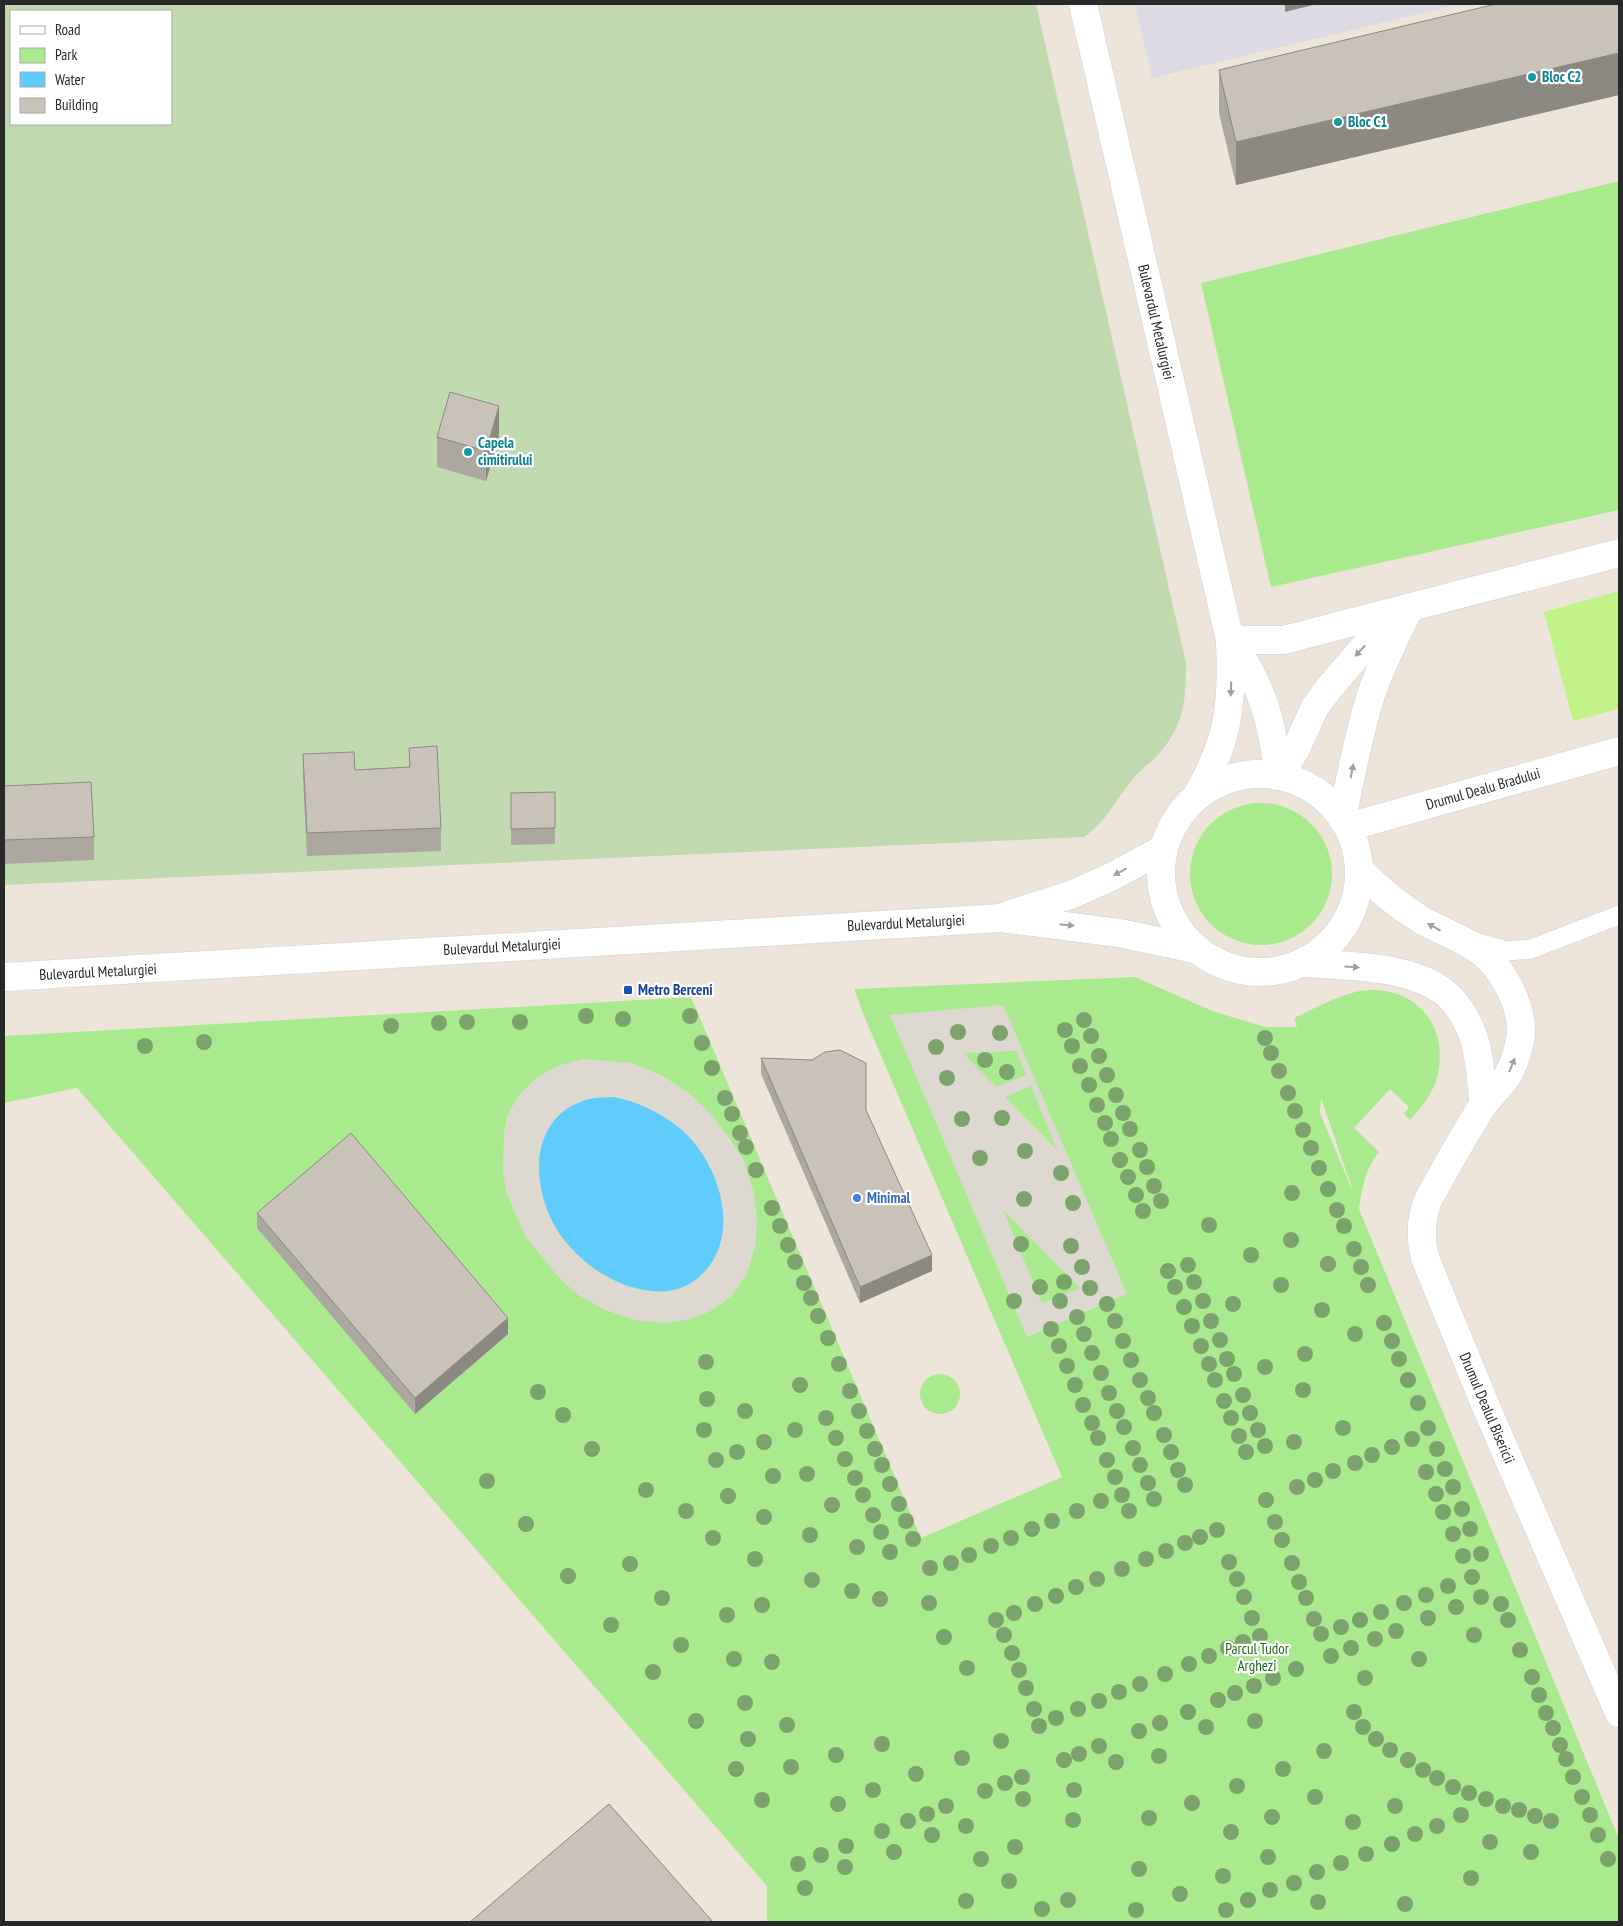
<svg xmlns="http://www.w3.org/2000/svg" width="1623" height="1926" viewBox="0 0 1623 1926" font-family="'PT Sans Narrow',sans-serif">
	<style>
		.industrial { fill: #dedae4 }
		.green { fill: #aaea8f; fill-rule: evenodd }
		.cemetery { fill: #c1d9ae; fill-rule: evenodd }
		.pitch { fill: #c2f389 }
		.plaza { fill: #ddd8d0; fill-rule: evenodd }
		.water { fill: #5fccfb }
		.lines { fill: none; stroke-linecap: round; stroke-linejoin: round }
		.service-casing { stroke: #ced1e4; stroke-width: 20 }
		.minor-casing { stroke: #ced1e4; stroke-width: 29 }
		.secondary-casing { stroke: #ced1e4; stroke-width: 29 }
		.service { stroke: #fff; stroke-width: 19 }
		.minor { stroke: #fff; stroke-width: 28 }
		.secondary { stroke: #fff; stroke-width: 28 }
		.tree { fill: #7da36c }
		.wall { fill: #aca79f }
		.shaded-wall { fill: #8c8882 }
		.building { fill: #c8c2b9; stroke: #8c8882 }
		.oneway { fill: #9f9f9f }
		.culture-dot { fill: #0f9aa8; stroke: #fff; stroke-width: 2 }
		.transit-dot { fill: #1a4fb4; stroke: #fff; stroke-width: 2 }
		.shop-dot { fill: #3f7fe0; stroke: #fff; stroke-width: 2 }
		.labels { text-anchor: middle; stroke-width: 4.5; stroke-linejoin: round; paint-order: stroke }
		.culture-label { font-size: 15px; font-weight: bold; fill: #0d838f; stroke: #fff; text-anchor: start }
		.street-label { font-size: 15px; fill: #292929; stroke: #fff }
		.transit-label { font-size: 15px; font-weight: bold; fill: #164399; stroke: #fff; text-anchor: start }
		.shop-label { font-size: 15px; font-weight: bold; fill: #366cbe; stroke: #fff; text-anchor: start }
		.park-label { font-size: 15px; fill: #216d12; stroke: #fff }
	</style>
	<rect width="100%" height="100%" fill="#ede5d9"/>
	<polygon class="industrial" points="1135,4 1460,4 1152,78"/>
	<g class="green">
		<polygon points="1619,181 1619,510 1271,587 1201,283"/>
		<circle cx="1261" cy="874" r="71"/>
		<path d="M1135 977 1215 1012 1266 1027H1297L1294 1018C1316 1008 1347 990 1370 990 1415 989 1445 1022 1439 1067 1437 1088 1424 1105 1410 1120L1404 1114 1409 1107 1390 1089 1354 1128 1379 1152C1365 1169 1362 1188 1359 1209L1619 1839V1922H767V1886L77 1088 4 1103V1036L691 997 921 1538 1062 1477 864 1016 854 989ZM1321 1098 1355 1197 1320 1113Z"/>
		<circle cx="940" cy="1394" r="20"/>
	</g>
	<path class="cemetery" d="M4 4H1036L1186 663C1186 703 1184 727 1155 758 1148 765 1139 771 1133 779 1115 800 1107 821 1084 837L4 885ZM11 11H171V124H11Z"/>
	<polygon class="pitch" points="1619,591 1619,709 1573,721 1544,612"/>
	<g class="plaza">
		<path d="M1003 1005 1127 1294 1027 1337 890 1015ZM1016 1051 1026 1075 996 1087 963 1053ZM1031 1086 1057 1150 1005 1097ZM1003 1210 1080 1288 1042 1303Z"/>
		<path d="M583 1059 631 1063 663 1076 690 1094 710 1113 728 1136 744 1161 753 1189 757 1216 756 1243 747 1273 732 1296 709 1312 686 1320 663 1323 635 1320 605 1310 580 1296 561 1280 525 1236 507 1194 503 1172 504 1131 508 1114 519 1095 537 1077 560 1065ZM631 1101 666 1118 682 1130 706 1160 716 1179 644 1291 625 1285 594 1269 579 1256 565 1241 555 1227 543 1199 538 1160 544 1140 553 1122Z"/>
	</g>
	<path class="water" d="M614 1097C639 1102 661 1113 681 1129 723 1166 746 1247 691 1283 673 1294 652 1293 632 1287 607 1280 582 1262 565 1241 533 1201 523 1125 580 1102 591 1097 602 1098 614 1097Z"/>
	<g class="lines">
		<defs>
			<polyline id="service" points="1474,942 1507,951 1531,949 1619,915"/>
			<g id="minor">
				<polyline points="1230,640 1284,640 1619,553"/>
				<polyline points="1278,776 1295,751 1315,707 1329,688 1367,644 1401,615"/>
				<path d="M1342 818C1351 777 1358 735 1371 695 1381 665 1396 636 1410 607"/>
				<polyline points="1348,827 1619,751"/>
				<path d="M1359 869C1377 888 1397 905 1420 919 1438 930 1459 936 1477 949 1502 965 1526 1010 1520 1041 1518 1051 1514 1063 1509 1073 1503 1085 1491 1094 1483 1105 1464 1135 1445 1169 1428 1200 1420 1220 1420 1238 1425 1258L1487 1409 1619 1713"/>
				<path d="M1304 963C1346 966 1409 965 1444 992 1457 1002 1466 1018 1472 1033 1481 1055 1480 1081 1484 1104"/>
			</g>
			<g id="secondary">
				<path d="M1083 4 1230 640C1233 703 1229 741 1196 797"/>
				<path d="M1230 640C1262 684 1273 722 1278 776"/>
				<circle cx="1260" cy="873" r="99"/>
				<polyline points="1008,915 1073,894 1111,877 1163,849"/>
				<polyline points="4,977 1001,918 1119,933 1195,949"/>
			</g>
		</defs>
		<use href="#service" class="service-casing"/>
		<use href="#minor" class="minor-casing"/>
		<use href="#secondary" class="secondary-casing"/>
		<use href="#service" class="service"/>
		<use href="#minor" class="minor"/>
		<use href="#secondary" class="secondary"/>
	</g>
	<g class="tree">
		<circle cx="586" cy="1016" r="8"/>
		<circle cx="690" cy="1016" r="8"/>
		<circle cx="623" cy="1019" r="8"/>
		<circle cx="1084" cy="1020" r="8"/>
		<circle cx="467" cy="1022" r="8"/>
		<circle cx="520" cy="1022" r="8"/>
		<circle cx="439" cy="1023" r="8"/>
		<circle cx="391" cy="1026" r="8"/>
		<circle cx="1065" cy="1030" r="8"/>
		<circle cx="958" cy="1032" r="8"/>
		<circle cx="1000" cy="1033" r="8"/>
		<circle cx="1091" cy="1036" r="8"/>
		<circle cx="1265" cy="1038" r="8"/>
		<circle cx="204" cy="1042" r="8"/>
		<circle cx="702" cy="1043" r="8"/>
		<circle cx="145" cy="1046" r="8"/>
		<circle cx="1072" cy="1046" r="8"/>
		<circle cx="936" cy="1047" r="8"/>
		<circle cx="1271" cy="1053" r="8"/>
		<circle cx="1099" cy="1056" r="8"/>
		<circle cx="985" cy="1060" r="8"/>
		<circle cx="1080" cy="1066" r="8"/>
		<circle cx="712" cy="1068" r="8"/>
		<circle cx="1279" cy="1071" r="8"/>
		<circle cx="1007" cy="1072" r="8"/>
		<circle cx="1107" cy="1075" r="8"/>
		<circle cx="947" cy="1078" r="8"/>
		<circle cx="1089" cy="1085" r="8"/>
		<circle cx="1288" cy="1093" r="8"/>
		<circle cx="1116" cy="1095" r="8"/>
		<circle cx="725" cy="1098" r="8"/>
		<circle cx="1097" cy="1105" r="8"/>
		<circle cx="1295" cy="1111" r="8"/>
		<circle cx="1123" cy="1113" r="8"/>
		<circle cx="732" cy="1114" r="8"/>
		<circle cx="1002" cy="1118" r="8"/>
		<circle cx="962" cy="1119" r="8"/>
		<circle cx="1105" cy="1123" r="8"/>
		<circle cx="1130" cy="1129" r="8"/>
		<circle cx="1303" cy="1130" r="8"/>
		<circle cx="740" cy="1133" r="8"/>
		<circle cx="1111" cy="1139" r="8"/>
		<circle cx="746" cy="1147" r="8"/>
		<circle cx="1311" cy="1148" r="8"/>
		<circle cx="1140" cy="1150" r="8"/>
		<circle cx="1025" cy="1151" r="8"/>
		<circle cx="980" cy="1158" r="8"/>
		<circle cx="1120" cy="1160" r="8"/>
		<circle cx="1147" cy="1167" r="8"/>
		<circle cx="1319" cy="1168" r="8"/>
		<circle cx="756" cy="1170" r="8"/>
		<circle cx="1061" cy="1173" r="8"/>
		<circle cx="1128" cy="1177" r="8"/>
		<circle cx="1154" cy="1186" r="8"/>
		<circle cx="1328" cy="1189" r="8"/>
		<circle cx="1292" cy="1193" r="8"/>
		<circle cx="1136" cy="1195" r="8"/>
		<circle cx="1024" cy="1199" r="8"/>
		<circle cx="1161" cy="1201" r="8"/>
		<circle cx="1073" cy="1203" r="8"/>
		<circle cx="772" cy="1208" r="8"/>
		<circle cx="1337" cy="1210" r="8"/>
		<circle cx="1143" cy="1211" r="8"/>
		<circle cx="1209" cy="1225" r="8"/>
		<circle cx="780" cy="1226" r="8"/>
		<circle cx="1344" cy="1226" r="8"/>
		<circle cx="1291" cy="1240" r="8"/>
		<circle cx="1021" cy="1244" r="8"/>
		<circle cx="788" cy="1245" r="8"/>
		<circle cx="1071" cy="1246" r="8"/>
		<circle cx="1354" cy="1249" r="8"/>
		<circle cx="1251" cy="1255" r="8"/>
		<circle cx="795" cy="1262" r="8"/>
		<circle cx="1328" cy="1264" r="8"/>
		<circle cx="1188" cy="1265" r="8"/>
		<circle cx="1082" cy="1267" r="8"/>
		<circle cx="1361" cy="1267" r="8"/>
		<circle cx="1168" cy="1271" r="8"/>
		<circle cx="1064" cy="1282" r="8"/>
		<circle cx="1194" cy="1282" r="8"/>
		<circle cx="804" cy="1283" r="8"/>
		<circle cx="1281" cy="1285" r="8"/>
		<circle cx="1368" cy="1285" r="8"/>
		<circle cx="1040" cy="1287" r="8"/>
		<circle cx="1175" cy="1287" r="8"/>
		<circle cx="1090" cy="1288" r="8"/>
		<circle cx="811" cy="1298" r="8"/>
		<circle cx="1014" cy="1301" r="8"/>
		<circle cx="1060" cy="1301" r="8"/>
		<circle cx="1203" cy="1301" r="8"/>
		<circle cx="1107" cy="1304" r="8"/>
		<circle cx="1233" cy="1304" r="8"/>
		<circle cx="1184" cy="1307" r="8"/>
		<circle cx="1322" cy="1310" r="8"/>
		<circle cx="818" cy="1316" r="8"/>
		<circle cx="1077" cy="1317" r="8"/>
		<circle cx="1115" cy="1321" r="8"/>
		<circle cx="1211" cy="1321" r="8"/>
		<circle cx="1384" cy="1323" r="8"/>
		<circle cx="1192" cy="1326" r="8"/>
		<circle cx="1051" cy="1329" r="8"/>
		<circle cx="1084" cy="1334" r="8"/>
		<circle cx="1355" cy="1334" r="8"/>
		<circle cx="828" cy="1338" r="8"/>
		<circle cx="1220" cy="1340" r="8"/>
		<circle cx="1123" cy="1341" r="8"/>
		<circle cx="1392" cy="1341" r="8"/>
		<circle cx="1059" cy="1346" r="8"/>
		<circle cx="1201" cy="1346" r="8"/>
		<circle cx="1092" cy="1353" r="8"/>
		<circle cx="1305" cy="1354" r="8"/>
		<circle cx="1227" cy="1359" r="8"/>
		<circle cx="1399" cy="1359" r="8"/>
		<circle cx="1131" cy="1360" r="8"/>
		<circle cx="706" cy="1362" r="8"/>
		<circle cx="839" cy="1364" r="8"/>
		<circle cx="1209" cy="1364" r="8"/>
		<circle cx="1067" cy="1366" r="8"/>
		<circle cx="1265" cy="1367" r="8"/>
		<circle cx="1101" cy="1373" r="8"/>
		<circle cx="1234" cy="1374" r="8"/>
		<circle cx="1140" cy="1380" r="8"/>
		<circle cx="1215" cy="1380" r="8"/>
		<circle cx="1408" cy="1380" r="8"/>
		<circle cx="800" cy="1385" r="8"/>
		<circle cx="1075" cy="1385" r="8"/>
		<circle cx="1303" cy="1390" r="8"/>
		<circle cx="850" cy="1391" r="8"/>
		<circle cx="538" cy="1392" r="8"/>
		<circle cx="1109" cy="1393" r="8"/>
		<circle cx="1243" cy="1395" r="8"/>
		<circle cx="1148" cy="1398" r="8"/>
		<circle cx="707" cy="1399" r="8"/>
		<circle cx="1224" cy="1401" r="8"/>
		<circle cx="1418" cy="1403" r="8"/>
		<circle cx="1083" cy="1405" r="8"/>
		<circle cx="745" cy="1411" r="8"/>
		<circle cx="859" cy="1411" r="8"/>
		<circle cx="1117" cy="1411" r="8"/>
		<circle cx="1154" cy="1413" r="8"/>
		<circle cx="1250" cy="1413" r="8"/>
		<circle cx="563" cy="1415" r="8"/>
		<circle cx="826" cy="1418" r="8"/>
		<circle cx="1231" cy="1418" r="8"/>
		<circle cx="1092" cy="1423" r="8"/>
		<circle cx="1124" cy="1427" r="8"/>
		<circle cx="1343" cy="1428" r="8"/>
		<circle cx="1428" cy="1428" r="8"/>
		<circle cx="704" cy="1430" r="8"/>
		<circle cx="795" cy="1430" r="8"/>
		<circle cx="1258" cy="1430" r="8"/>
		<circle cx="867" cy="1431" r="8"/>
		<circle cx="1164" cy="1435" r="8"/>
		<circle cx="1239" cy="1436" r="8"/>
		<circle cx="836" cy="1438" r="8"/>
		<circle cx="1098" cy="1438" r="8"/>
		<circle cx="1412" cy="1439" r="8"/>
		<circle cx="764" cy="1442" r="8"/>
		<circle cx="1294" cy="1442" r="8"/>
		<circle cx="1265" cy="1446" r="8"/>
		<circle cx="1392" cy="1447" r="8"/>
		<circle cx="1133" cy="1448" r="8"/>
		<circle cx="592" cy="1449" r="8"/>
		<circle cx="875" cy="1449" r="8"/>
		<circle cx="1437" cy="1449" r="8"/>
		<circle cx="737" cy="1452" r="8"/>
		<circle cx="1171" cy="1452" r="8"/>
		<circle cx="1246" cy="1452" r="8"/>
		<circle cx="1372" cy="1455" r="8"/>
		<circle cx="845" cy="1459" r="8"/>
		<circle cx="716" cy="1460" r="8"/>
		<circle cx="1107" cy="1460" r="8"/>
		<circle cx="1355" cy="1463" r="8"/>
		<circle cx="882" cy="1465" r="8"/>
		<circle cx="1140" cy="1465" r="8"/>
		<circle cx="1445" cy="1469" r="8"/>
		<circle cx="1178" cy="1470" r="8"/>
		<circle cx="1333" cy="1471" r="8"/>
		<circle cx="1426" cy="1472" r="8"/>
		<circle cx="807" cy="1474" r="8"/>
		<circle cx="773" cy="1476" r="8"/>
		<circle cx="1115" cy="1477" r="8"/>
		<circle cx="855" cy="1478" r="8"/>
		<circle cx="1315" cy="1480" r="8"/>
		<circle cx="487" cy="1481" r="8"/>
		<circle cx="1148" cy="1483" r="8"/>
		<circle cx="890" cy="1484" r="8"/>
		<circle cx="1185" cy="1485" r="8"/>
		<circle cx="1297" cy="1487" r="8"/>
		<circle cx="1453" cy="1487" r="8"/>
		<circle cx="646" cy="1490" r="8"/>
		<circle cx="1436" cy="1494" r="8"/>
		<circle cx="863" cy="1495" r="8"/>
		<circle cx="1122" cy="1495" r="8"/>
		<circle cx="728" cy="1496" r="8"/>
		<circle cx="1154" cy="1499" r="8"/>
		<circle cx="1266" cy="1500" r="8"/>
		<circle cx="1101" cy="1501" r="8"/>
		<circle cx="899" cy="1504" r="8"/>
		<circle cx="832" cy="1505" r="8"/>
		<circle cx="1462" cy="1509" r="8"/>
		<circle cx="686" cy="1511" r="8"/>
		<circle cx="1077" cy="1511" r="8"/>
		<circle cx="1129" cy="1511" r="8"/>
		<circle cx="1443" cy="1512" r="8"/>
		<circle cx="873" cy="1515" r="8"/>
		<circle cx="764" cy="1517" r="8"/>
		<circle cx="906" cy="1521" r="8"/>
		<circle cx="1052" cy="1521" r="8"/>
		<circle cx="1275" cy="1522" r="8"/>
		<circle cx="526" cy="1524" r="8"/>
		<circle cx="1032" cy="1529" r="8"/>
		<circle cx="1470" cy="1529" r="8"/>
		<circle cx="1217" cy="1530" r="8"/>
		<circle cx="881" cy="1532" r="8"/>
		<circle cx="1453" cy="1534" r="8"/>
		<circle cx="810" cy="1535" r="8"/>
		<circle cx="1200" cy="1537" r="8"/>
		<circle cx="713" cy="1538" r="8"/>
		<circle cx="1011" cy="1538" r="8"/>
		<circle cx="913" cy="1539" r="8"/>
		<circle cx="1282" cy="1540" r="8"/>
		<circle cx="1185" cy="1543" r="8"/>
		<circle cx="991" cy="1546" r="8"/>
		<circle cx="857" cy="1547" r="8"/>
		<circle cx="1166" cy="1551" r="8"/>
		<circle cx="890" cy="1552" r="8"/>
		<circle cx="1481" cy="1554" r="8"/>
		<circle cx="969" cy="1555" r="8"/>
		<circle cx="1463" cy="1556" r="8"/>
		<circle cx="755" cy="1559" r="8"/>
		<circle cx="1146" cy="1559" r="8"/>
		<circle cx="1229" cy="1562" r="8"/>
		<circle cx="951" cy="1563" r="8"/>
		<circle cx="1292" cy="1563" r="8"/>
		<circle cx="630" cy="1564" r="8"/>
		<circle cx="930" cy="1568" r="8"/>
		<circle cx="1122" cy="1569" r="8"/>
		<circle cx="568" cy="1576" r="8"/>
		<circle cx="1472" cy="1577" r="8"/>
		<circle cx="1097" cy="1579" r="8"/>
		<circle cx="1237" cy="1579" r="8"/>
		<circle cx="812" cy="1580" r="8"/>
		<circle cx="1299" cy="1582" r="8"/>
		<circle cx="1448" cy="1586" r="8"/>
		<circle cx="1076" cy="1587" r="8"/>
		<circle cx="852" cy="1591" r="8"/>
		<circle cx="1426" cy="1595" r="8"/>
		<circle cx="1056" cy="1596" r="8"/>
		<circle cx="1244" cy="1597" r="8"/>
		<circle cx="1481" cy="1597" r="8"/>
		<circle cx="662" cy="1598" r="8"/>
		<circle cx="1306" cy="1598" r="8"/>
		<circle cx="880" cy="1599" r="8"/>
		<circle cx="929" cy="1603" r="8"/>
		<circle cx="1404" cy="1603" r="8"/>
		<circle cx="1035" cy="1604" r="8"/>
		<circle cx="1501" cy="1604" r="8"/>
		<circle cx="762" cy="1605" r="8"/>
		<circle cx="1456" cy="1607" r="8"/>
		<circle cx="1381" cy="1612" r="8"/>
		<circle cx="1014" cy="1613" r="8"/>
		<circle cx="727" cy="1615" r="8"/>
		<circle cx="1252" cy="1618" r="8"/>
		<circle cx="1428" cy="1618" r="8"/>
		<circle cx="1314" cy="1619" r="8"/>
		<circle cx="996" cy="1620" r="8"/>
		<circle cx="1360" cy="1620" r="8"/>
		<circle cx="1508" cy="1620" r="8"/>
		<circle cx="611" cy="1625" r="8"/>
		<circle cx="1341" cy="1627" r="8"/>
		<circle cx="1396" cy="1631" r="8"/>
		<circle cx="1321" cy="1634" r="8"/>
		<circle cx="1004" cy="1635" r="8"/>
		<circle cx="1474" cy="1635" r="8"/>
		<circle cx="1260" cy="1636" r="8"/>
		<circle cx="944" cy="1637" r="8"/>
		<circle cx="1375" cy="1639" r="8"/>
		<circle cx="1243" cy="1642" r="8"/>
		<circle cx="681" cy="1645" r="8"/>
		<circle cx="1228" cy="1648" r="8"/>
		<circle cx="1351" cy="1648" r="8"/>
		<circle cx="1520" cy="1650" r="8"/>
		<circle cx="1012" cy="1653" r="8"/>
		<circle cx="1209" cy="1656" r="8"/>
		<circle cx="1331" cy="1656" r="8"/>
		<circle cx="734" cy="1659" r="8"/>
		<circle cx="1419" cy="1659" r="8"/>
		<circle cx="772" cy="1662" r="8"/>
		<circle cx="1189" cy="1664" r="8"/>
		<circle cx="967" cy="1668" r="8"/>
		<circle cx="1296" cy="1669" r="8"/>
		<circle cx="1019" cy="1670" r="8"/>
		<circle cx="653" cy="1672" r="8"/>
		<circle cx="1165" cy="1674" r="8"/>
		<circle cx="1532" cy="1677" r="8"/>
		<circle cx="1273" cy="1678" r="8"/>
		<circle cx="1365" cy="1678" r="8"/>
		<circle cx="1140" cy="1684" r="8"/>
		<circle cx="1254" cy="1686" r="8"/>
		<circle cx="1026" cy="1688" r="8"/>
		<circle cx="1119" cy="1692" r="8"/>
		<circle cx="1235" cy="1693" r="8"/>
		<circle cx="1539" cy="1695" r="8"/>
		<circle cx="1218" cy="1700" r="8"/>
		<circle cx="1099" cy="1701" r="8"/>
		<circle cx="745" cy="1703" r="8"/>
		<circle cx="1034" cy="1709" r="8"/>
		<circle cx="1078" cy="1709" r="8"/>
		<circle cx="1188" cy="1712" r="8"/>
		<circle cx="1354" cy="1712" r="8"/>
		<circle cx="1546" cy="1713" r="8"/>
		<circle cx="1056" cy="1718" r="8"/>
		<circle cx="696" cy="1721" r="8"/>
		<circle cx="1255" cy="1721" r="8"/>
		<circle cx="1160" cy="1723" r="8"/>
		<circle cx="787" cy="1725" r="8"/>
		<circle cx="1039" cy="1726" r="8"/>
		<circle cx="1206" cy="1727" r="8"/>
		<circle cx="1363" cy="1727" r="8"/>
		<circle cx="1553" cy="1728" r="8"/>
		<circle cx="1139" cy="1731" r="8"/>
		<circle cx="748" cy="1739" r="8"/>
		<circle cx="1376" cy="1739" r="8"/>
		<circle cx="1001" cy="1741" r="8"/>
		<circle cx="882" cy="1744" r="8"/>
		<circle cx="1560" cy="1745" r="8"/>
		<circle cx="1099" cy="1746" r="8"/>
		<circle cx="1390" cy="1750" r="8"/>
		<circle cx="1324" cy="1751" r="8"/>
		<circle cx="1079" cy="1754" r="8"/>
		<circle cx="836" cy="1755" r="8"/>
		<circle cx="1159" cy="1756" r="8"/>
		<circle cx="962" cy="1758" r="8"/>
		<circle cx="1566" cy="1759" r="8"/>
		<circle cx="1064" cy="1760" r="8"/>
		<circle cx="1408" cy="1760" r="8"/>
		<circle cx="1116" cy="1762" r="8"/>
		<circle cx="791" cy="1767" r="8"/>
		<circle cx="736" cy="1769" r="8"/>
		<circle cx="1283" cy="1769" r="8"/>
		<circle cx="1423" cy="1770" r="8"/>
		<circle cx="916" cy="1774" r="8"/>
		<circle cx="1022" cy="1777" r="8"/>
		<circle cx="1573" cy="1777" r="8"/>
		<circle cx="1437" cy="1778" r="8"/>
		<circle cx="1005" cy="1783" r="8"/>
		<circle cx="1237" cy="1786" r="8"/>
		<circle cx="1453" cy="1787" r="8"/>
		<circle cx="873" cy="1790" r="8"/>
		<circle cx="1074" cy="1790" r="8"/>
		<circle cx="985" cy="1791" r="8"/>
		<circle cx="1469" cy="1793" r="8"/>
		<circle cx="1315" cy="1797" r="8"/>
		<circle cx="1582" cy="1797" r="8"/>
		<circle cx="1023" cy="1799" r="8"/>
		<circle cx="1486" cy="1799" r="8"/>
		<circle cx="762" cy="1800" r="8"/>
		<circle cx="1192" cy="1803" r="8"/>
		<circle cx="838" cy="1804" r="8"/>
		<circle cx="946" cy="1806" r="8"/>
		<circle cx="1395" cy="1806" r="8"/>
		<circle cx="1503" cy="1806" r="8"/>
		<circle cx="1519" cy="1810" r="8"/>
		<circle cx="927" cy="1814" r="8"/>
		<circle cx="1461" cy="1815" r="8"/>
		<circle cx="1590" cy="1815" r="8"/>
		<circle cx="1535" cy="1816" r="8"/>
		<circle cx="1272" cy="1817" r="8"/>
		<circle cx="1149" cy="1818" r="8"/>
		<circle cx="1073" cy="1820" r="8"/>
		<circle cx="908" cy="1821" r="8"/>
		<circle cx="1551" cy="1821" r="8"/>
		<circle cx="1353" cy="1822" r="8"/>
		<circle cx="966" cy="1826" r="8"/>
		<circle cx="1437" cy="1826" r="8"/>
		<circle cx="882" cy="1831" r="8"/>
		<circle cx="1231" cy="1832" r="8"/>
		<circle cx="1415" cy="1834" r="8"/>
		<circle cx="932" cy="1835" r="8"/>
		<circle cx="1598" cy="1835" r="8"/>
		<circle cx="1490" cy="1842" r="8"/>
		<circle cx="1392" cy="1844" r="8"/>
		<circle cx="846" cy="1846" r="8"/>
		<circle cx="1015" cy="1847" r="8"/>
		<circle cx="894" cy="1852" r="8"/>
		<circle cx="1531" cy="1852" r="8"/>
		<circle cx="1366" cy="1854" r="8"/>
		<circle cx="821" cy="1855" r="8"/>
		<circle cx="1268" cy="1857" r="8"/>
		<circle cx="981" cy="1859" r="8"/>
		<circle cx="1608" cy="1859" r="8"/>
		<circle cx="1341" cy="1863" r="8"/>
		<circle cx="798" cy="1864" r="8"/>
		<circle cx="845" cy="1867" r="8"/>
		<circle cx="1139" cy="1869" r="8"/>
		<circle cx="1317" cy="1872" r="8"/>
		<circle cx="1223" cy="1876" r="8"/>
		<circle cx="1471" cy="1878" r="8"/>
		<circle cx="1009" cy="1881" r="8"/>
		<circle cx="1294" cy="1883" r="8"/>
		<circle cx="805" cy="1888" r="8"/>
		<circle cx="1270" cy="1890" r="8"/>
		<circle cx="1180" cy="1894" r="8"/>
		<circle cx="1068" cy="1900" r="8"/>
		<circle cx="1248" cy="1900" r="8"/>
		<circle cx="966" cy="1901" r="8"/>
		<circle cx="1318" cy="1902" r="8"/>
		<circle cx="1405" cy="1904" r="8"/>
		<circle cx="1042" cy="1909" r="8"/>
		<circle cx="1136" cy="1910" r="8"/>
		<circle cx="1226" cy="1910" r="8"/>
	</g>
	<g class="wall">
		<polygon points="1619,4 1619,95 1236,185 1219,113 1219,70"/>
		<polygon points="499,436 486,481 437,467 437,437"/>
		<polygon points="409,748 441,828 441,851 307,856 303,778 303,754 355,770 409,767"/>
		<polygon points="4,786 94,837 94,860 4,864"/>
		<polygon points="511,793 555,828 555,844 511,845"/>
		<polygon points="761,1058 866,1110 932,1271 860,1303 761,1074"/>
		<polygon points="257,1213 508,1334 415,1414 257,1228"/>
	</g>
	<g class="shaded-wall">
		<polygon points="1285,4 1317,4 1285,12"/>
		<polygon points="1619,53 1619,95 1236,185 1236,142"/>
		<polygon points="499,406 499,436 486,481 486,451"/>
		<polygon points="932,1255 932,1271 860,1303 860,1287"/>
		<polygon points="508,1318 508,1334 415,1414 415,1398"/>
	</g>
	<g class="building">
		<polygon points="1496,4 1619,4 1619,53 1236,142 1219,70"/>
		<polygon points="450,392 499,406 486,451 437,437"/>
		<polygon points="437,746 441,828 307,833 303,754 354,752 355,770 410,767 409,748"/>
		<polygon points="91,782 94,837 4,840 4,786"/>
		<polygon points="555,792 555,828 511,829 511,793"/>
		<polygon points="840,1050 866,1063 866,1110 932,1255 860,1287 761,1058 812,1060 825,1052"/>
		<polygon points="351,1133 508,1318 415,1398 257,1213"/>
		<polygon points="609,1804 713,1922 470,1922"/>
	</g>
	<defs><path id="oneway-solid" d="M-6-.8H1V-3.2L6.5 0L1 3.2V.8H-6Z" transform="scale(1.25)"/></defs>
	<g class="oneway">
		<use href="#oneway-solid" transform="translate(1360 651) rotate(133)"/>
		<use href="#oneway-solid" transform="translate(1231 689) rotate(92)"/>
		<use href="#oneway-solid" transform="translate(1352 771) rotate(-79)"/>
		<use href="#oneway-solid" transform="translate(1120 872) rotate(152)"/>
		<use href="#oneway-solid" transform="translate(1067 925) rotate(6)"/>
		<use href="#oneway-solid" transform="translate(1434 927) rotate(-151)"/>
		<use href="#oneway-solid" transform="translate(1352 967) rotate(4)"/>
		<use href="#oneway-solid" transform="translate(1512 1065) rotate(-68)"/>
	</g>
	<g class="culture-dot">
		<circle cx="1532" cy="77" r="5"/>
		<circle cx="1338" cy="122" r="5"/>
		<circle cx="468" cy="452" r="5"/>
	</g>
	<rect class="transit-dot" x="623" y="985" width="10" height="10" rx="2.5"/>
	<circle class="shop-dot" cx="857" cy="1198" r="5"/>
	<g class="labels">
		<g class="culture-label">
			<text x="1542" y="82">Bloc C2</text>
			<text x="1348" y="127">Bloc C1</text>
			<text x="478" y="448">Capela<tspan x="478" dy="17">cimitirului</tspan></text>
		</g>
		<g class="street-label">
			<text transform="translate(1156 322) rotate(77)" y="5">Bulevardul Metalurgiei</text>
			<text transform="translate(1483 789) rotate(-16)" y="5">Drumul Dealu Bradului</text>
			<text transform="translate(906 923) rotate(-3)" y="5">Bulevardul Metalurgiei</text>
			<text transform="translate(502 947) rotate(-3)" y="5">Bulevardul Metalurgiei</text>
			<text transform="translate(98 972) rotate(-3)" y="5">Bulevardul Metalurgiei</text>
			<text transform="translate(1487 1408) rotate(67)" y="5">Drumul Dealul Bisericii</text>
		</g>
		<g class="transit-label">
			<text x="638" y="995">Metro Berceni</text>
		</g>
		<g class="shop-label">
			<text x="867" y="1203">Minimal</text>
		</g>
		<g class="park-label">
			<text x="1257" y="1654">Parcul Tudor<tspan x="1257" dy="17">Arghezi</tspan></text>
		</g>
	</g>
	<rect width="1623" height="1926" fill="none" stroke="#292929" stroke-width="10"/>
	<rect x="10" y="10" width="162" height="115" fill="#ffffff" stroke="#a9a9a9"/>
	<rect x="20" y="26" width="25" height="8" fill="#ffffff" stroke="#a9a9a9"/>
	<text x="55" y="35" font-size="15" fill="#292929">Road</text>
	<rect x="20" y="48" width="25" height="15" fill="#aaea8f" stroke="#a9a9a9"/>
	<text x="55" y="60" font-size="15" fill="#292929">Park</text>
	<rect x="20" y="72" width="25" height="15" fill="#5fccfb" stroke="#a9a9a9"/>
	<text x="55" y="85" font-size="15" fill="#292929">Water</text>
	<rect x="20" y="98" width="25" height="15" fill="#c8c2b9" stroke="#a9a9a9"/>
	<text x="55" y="110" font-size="15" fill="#292929">Building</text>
</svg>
